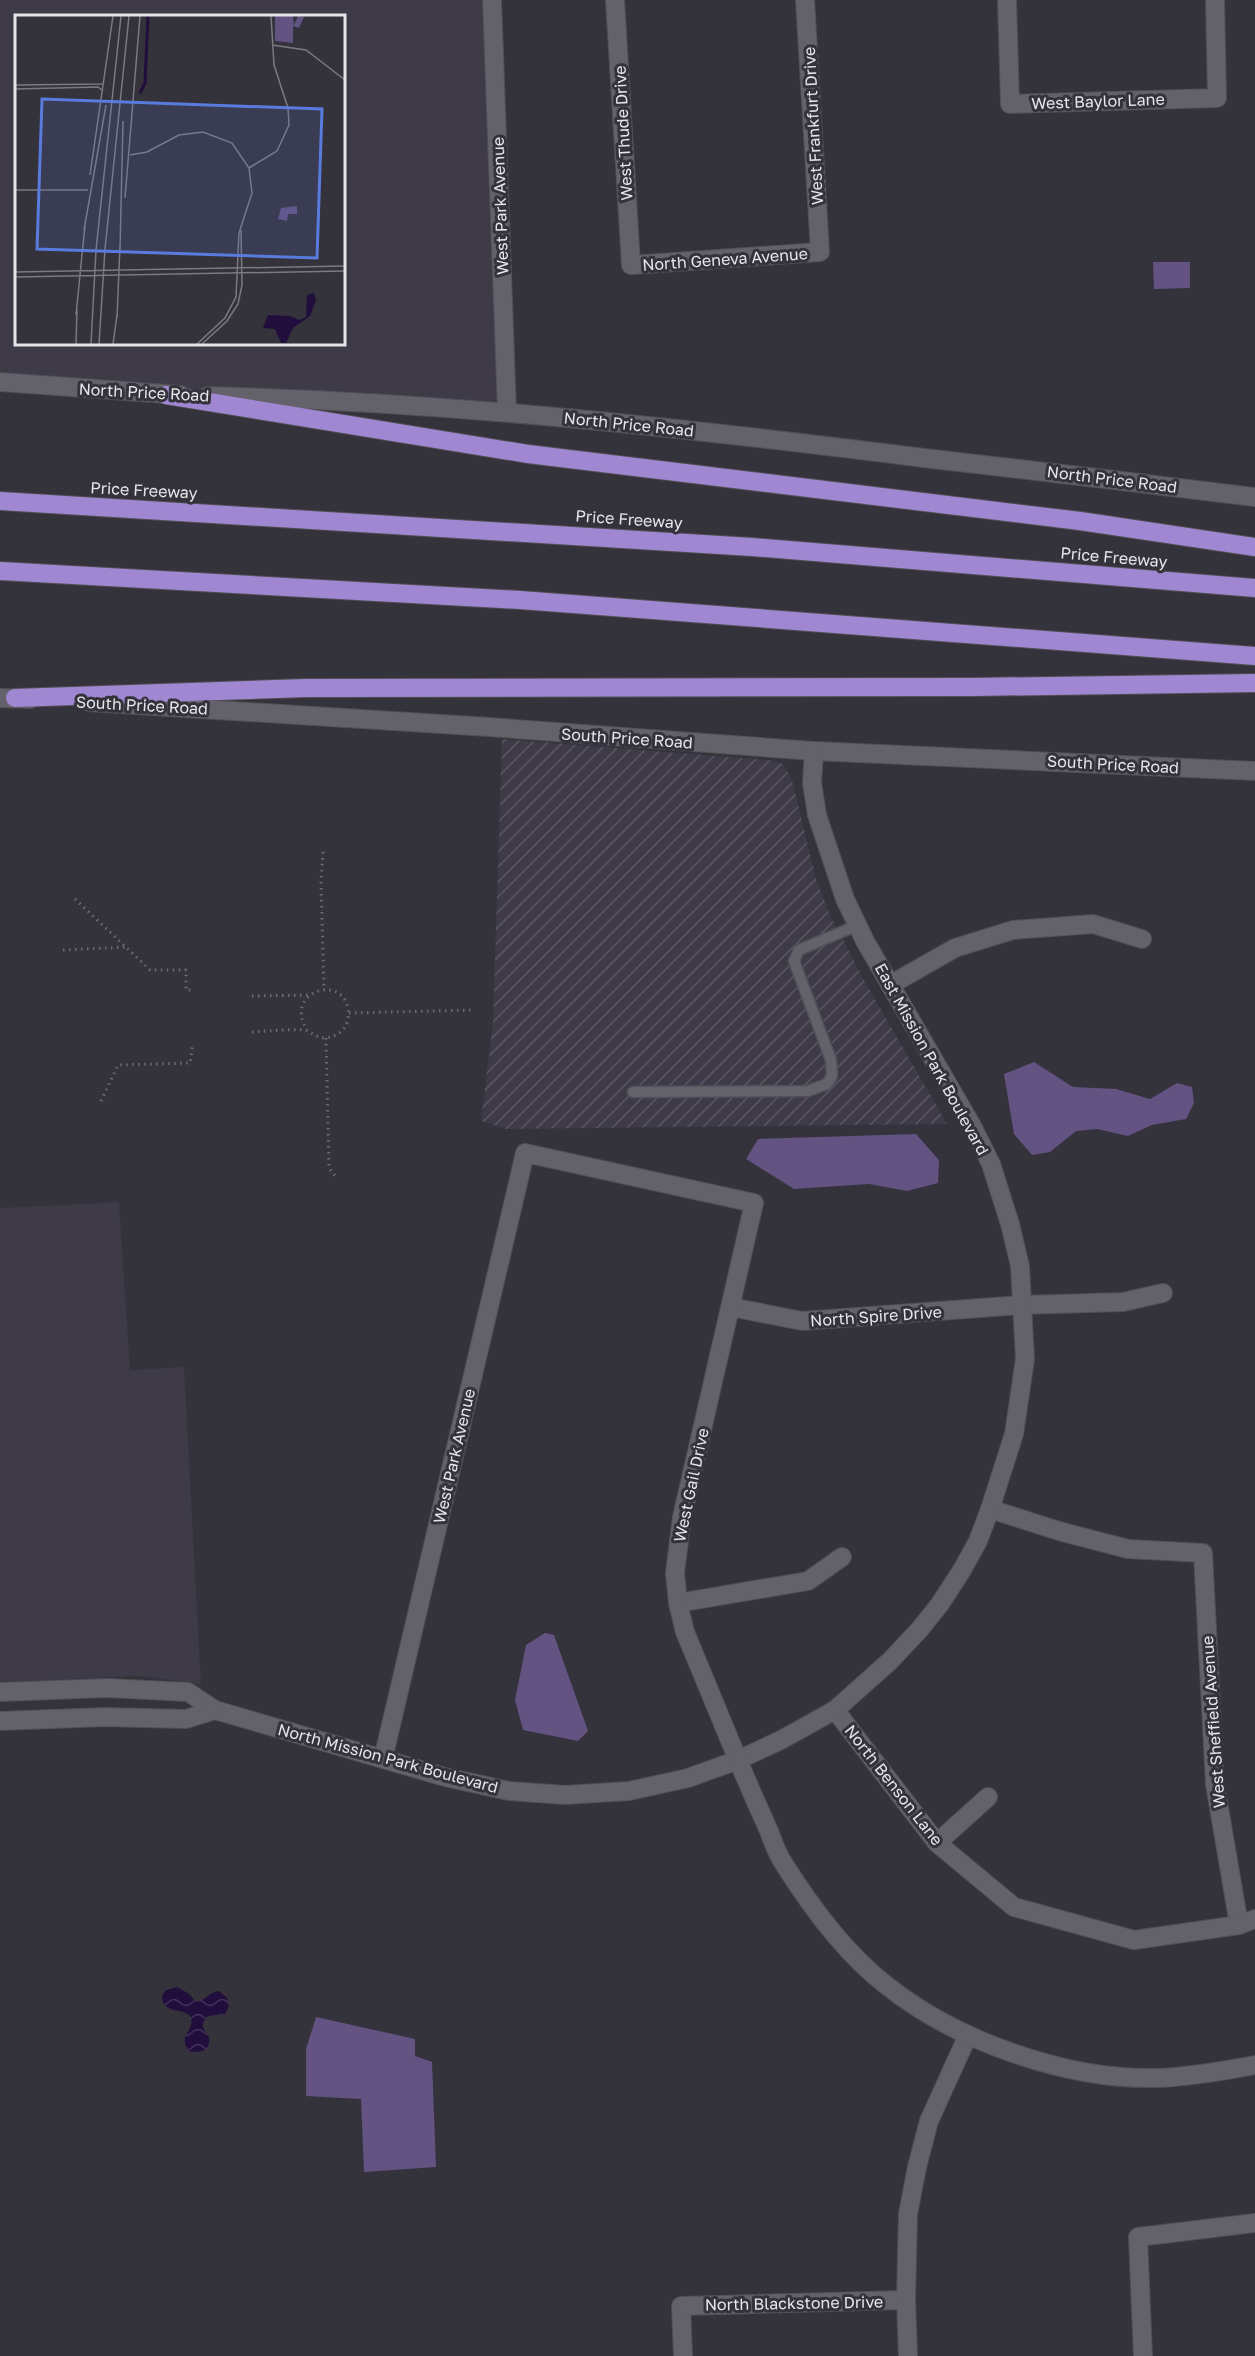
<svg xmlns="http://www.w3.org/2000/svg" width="1255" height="2356" viewBox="0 0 1255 2356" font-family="'Golos Text',sans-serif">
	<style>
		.built { fill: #3e3a48; fill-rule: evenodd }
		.industrial { fill: url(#industrial-furrows) }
		.green { fill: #635382 }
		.water { fill: url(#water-waves) }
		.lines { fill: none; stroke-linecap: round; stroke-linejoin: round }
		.lane-casing { stroke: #514f55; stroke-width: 13 }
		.street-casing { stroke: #514f55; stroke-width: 20 }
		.secondary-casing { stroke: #514f55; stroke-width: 20 }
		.highway-casing { stroke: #514f55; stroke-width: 20 }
		.path { stroke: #6d6c73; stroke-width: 3; stroke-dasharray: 1.5 4.5; stroke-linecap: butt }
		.lane { stroke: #63616a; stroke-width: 10 }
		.street { stroke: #63616a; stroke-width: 18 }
		.secondary { stroke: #63616a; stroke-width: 18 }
		.highway { stroke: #a087d1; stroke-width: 18 }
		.labels { text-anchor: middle; stroke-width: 6; stroke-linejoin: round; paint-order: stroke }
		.street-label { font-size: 16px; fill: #e6e5ea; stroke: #34323a }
		.inset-river { fill: none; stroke: #220e3d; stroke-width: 3 }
		.inset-road { fill: none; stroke: #7b7a80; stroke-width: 1.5 }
		.view { fill: #597bdd; fill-opacity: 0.15; stroke: #597bdd; stroke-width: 3 }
		.inset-edge { fill: none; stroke: #e6e5ea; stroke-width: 3 }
	</style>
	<defs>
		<pattern id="industrial-furrows" width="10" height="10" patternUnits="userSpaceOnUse" patternTransform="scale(1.5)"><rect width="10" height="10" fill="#3e3a48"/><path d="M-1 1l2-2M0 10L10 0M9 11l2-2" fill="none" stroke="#5a5663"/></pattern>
		<pattern id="water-waves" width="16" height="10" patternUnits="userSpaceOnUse" patternTransform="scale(1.5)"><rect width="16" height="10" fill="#220e3d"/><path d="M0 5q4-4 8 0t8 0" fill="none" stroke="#423159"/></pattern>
	</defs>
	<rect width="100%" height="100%" fill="#34323a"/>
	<g class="built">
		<path d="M0 0H492L507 412 0 382ZM16 16H344V344H16Z"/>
		<polygon points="119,1202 130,1370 184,1367 201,1684 140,1676 0,1682 0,1208"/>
	</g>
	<polygon class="industrial" points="502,739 768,760 781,763 786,768 793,784 816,879 831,917 865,982 947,1124 506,1129 481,1121 493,1023"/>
	<g class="green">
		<polygon points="1153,262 1190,262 1190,288 1154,289"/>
		<polygon points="1034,1062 1073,1087 1116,1089 1150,1099 1177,1083 1192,1087 1194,1103 1186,1119 1152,1125 1128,1136 1097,1129 1076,1131 1050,1152 1032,1155 1014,1134 1004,1074"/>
		<polygon points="916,1134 939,1160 938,1183 907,1191 869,1184 794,1189 746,1159 758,1139"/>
		<polygon points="545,1633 554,1635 588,1731 578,1741 523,1730 515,1700 526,1645"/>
		<polygon points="316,2017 415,2039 415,2056 432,2062 436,2167 364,2172 361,2099 306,2096 306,2049"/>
	</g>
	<path class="water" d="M178 1987 189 1994 196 2002C206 2001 208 1992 219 1991L227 1998 229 2006 225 2014 208 2016C205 2019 203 2021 203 2025 202 2031 208 2032 209 2038 211 2050 200 2054 189 2051 177 2035 194 2033 191 2017 183 2008 171 2014 163 2003L162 1996 166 1990Z"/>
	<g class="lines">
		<defs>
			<polyline id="lane" points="633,1092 808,1091 827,1084 832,1076 831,1060 794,961 799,950 858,925"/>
			<g id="street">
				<polyline points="615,0 631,265 820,252 805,0"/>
				<polyline points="1007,0 1010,104 1217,98 1215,0"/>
				<polyline points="890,985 955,948 1013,930 1093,924 1142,939"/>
				<polyline points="731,1307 802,1321 1022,1305 1123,1302 1163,1293"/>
				<polyline points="990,1509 1059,1531 1128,1549 1203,1553 1215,1784 1239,1925"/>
				<polyline points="678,1603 808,1581 842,1557"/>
				<polyline points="835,1710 937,1843 1014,1907 1134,1940 1239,1925 1255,1919"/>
				<polyline points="383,1759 525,1153 754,1203 682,1517 675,1573 678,1603 685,1632 738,1760"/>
				<polyline points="937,1843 988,1797"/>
				<polyline points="683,2356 681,2306 906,2300"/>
				<polyline points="908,2356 906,2300 908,2214 917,2167 929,2121 968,2035"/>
				<polyline points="1143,2356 1138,2237 1255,2223"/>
			</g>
			<g id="secondary">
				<polyline points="492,0 507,412"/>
				<polyline points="0,382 181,395"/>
				<path d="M208 396C448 402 686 428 924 458 1034 471 1145 483 1255 497"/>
				<polyline points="0,698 31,699"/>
				<polyline points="89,702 489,727 814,751 1255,771"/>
				<polyline points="0,1692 107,1688 188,1692 215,1710 445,1777 509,1791 565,1795 629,1791 688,1778 738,1760 781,1740 835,1710 890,1661 920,1629 940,1604 962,1570 978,1541 990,1509 1014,1434 1025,1359 1020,1266 1010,1224 991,1164 972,1126 865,941 845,899 817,815 812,783 814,751"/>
				<polyline points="0,1721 105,1717 186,1719 215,1710"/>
				<path d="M738 1760C748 1784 758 1807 769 1831 773 1842 777 1854 784 1864 811 1907 846 1954 886 1985 956 2041 1066 2080 1156 2078 1189 2077 1223 2071 1255 2065"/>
			</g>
			<g id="highway">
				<polyline points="166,395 528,454 1080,521 1255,547"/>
				<polyline points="0,501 752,547 1255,588"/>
				<polyline points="0,571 520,600 1255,656"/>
				<polyline points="15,698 306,688 973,687 1255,683"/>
			</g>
		</defs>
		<use href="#lane" class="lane-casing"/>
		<use href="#street" class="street-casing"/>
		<use href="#secondary" class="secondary-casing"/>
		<use href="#highway" class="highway-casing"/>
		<g class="path">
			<polyline points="323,852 321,882 324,990"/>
			<polyline points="75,899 150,970 186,970 186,990 192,990"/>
			<polyline points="63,950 126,947"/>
			<polyline points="252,996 310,995"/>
			<polyline points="349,1013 474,1010"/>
			<path d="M252 1032C269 1031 287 1029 304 1030 311 1031 316 1038 325 1038 333 1037 340 1034 345 1027 348 1022 349 1015 348 1009 342 973 283 992 307 1030"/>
			<polyline points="326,1038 329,1168 336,1177"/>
			<polyline points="101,1101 118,1065 190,1063 193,1043"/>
		</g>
		<use href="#lane" class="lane"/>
		<use href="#street" class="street"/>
		<use href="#secondary" class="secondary"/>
		<use href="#highway" class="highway"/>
	</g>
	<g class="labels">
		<g class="street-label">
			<text transform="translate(1098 101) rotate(-2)" y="6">West Baylor Lane</text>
			<text transform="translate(813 126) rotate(-93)" y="6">West Frankfurt Drive</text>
			<text transform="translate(623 133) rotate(-93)" y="6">West Thude Drive</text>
			<text transform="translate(500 206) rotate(-92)" y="6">West Park Avenue</text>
			<text transform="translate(725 259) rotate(-4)" y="6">North Geneva Avenue</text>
			<text transform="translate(144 392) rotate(3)" y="6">North Price Road</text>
			<text transform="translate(629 424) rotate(6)" y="6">North Price Road</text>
			<text transform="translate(1112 479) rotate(7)" y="6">North Price Road</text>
			<text transform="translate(144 490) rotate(3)" y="6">Price Freeway</text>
			<text transform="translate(629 519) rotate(4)" y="6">Price Freeway</text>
			<text transform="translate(1114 557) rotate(5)" y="6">Price Freeway</text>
			<text transform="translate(142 705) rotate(3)" y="6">South Price Road</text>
			<text transform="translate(627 738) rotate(4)" y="6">South Price Road</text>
			<text transform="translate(1113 764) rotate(3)" y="6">South Price Road</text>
			<text transform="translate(932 1059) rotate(61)" y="6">East Mission Park Boulevard</text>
			<text transform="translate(876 1316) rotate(-4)" y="6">North Spire Drive</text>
			<text transform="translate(454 1456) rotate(-77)" y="6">West Park Avenue</text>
			<text transform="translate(691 1485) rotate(-78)" y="6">West Gail Drive</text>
			<text transform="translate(1213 1722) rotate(-94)" y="6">West Sheffield Avenue</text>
			<text transform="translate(388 1758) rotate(15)" y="6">North Mission Park Boulevard</text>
			<text transform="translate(894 1785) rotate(52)" y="6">North Benson Lane</text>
			<text transform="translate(794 2303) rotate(-1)" y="6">North Blackstone Drive</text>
		</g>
	</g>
	<g transform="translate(15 15)">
		<rect width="330" height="330" fill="#34323a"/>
		<path d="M260 1H278L279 10 283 1 289 2 284 13 278 11V28L260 26ZM282 191V199H273L272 206 263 204 266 193Z" fill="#635382"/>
		<path d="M299 278 301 285 295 301 278 313 271 328H266L260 314 248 313 253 300 275 301 284 305 291 302 292 280Z" fill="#220e3d"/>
		<path class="inset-river" d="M125 78 130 68 133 1"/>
		<path class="inset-road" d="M257 30 291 35 330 65M0 70 89 69M0 74 83 72 88 76M115 140 132 137 164 120 188 117 217 128 234 153 237 178 224 218 221 282 210 303 182 329M234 153 262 136 274 110 273 93 259 50 256 1M75 160 98 1M0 175H73M110 183 125 1M69 215 91 90M105 235 108 106M0 257 330 251M0 262 330 256M61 300 70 210M102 303 105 230M61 329 62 295M76 329 81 235 106 1M84 329 90 234 114 1M98 329 102 300M187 329 212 306 223 289 227 270 226 215"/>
		<path class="view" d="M27 84 307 94 302 243 22 234Z"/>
		<rect width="330" height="330" class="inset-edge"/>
	</g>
</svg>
